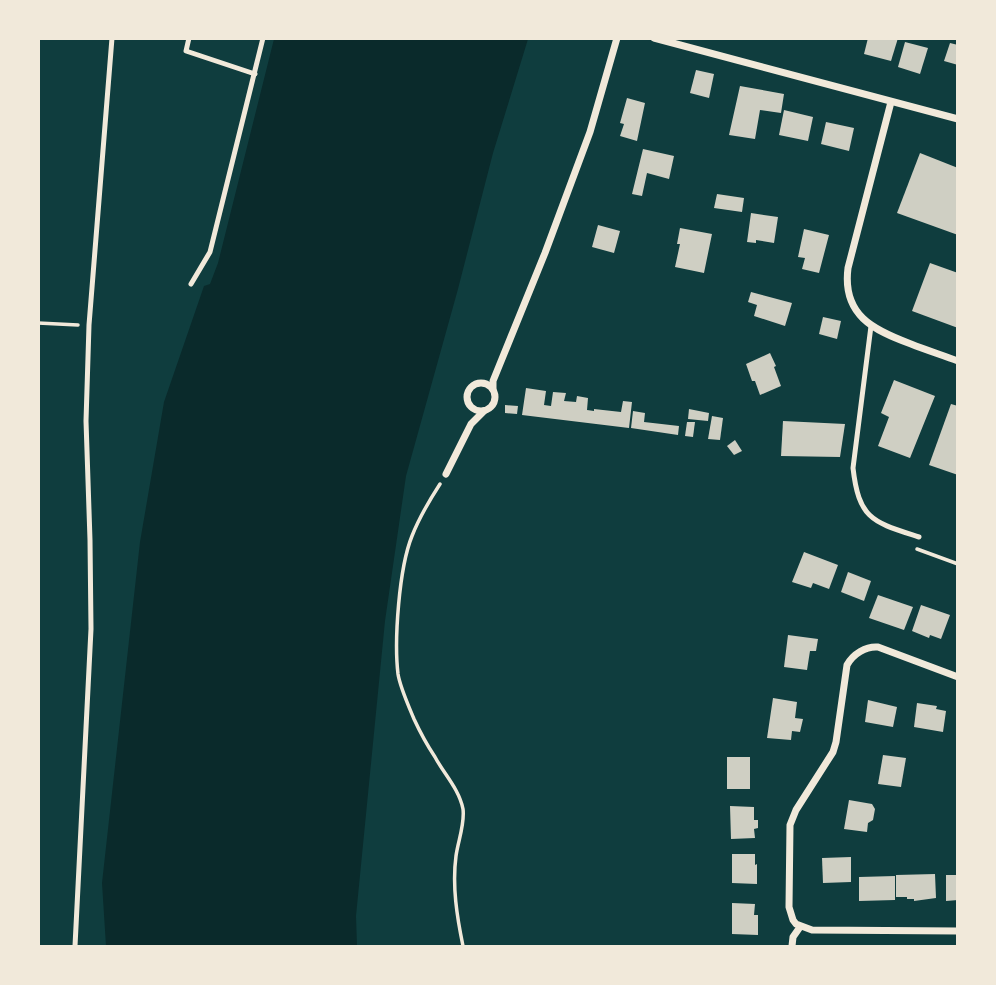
<svg xmlns="http://www.w3.org/2000/svg" width="996" height="985" viewBox="0 0 996 985" font-family="'Playfair Display',serif">
	<style>
		.water { fill: #0a2a2b }
		.building { fill: #cfcfc3 }
		.lines { fill: none; stroke-linecap: round; stroke-linejoin: round }
		.path { stroke: #f1e9da; stroke-width: 3.5 }
		.service { stroke: #f1e9da; stroke-width: 5 }
		.minor { stroke: #f1e9da; stroke-width: 7 }
	</style>
	<rect width="100%" height="100%" fill="#0f3d3e"/>
	<polygon class="water" points="274,39 528,39 493,153 458,289 406,476 385,621 356,916 357,946 106,946 102,883 140,542 164,402 204,286 210,284 218,263"/>
	<g class="building">
		<polygon points="868,38 898,38 891,61 864,54"/>
		<polygon points="905,42 928,48 920,74 898,67"/>
		<polygon points="950,43 958,45 958,65 944,61"/>
		<polygon points="696,70 714,74 709,98 690,93"/>
		<polygon points="740,86 784,94 781,113 760,110 755,139 729,135"/>
		<polygon points="627,98 645,103 637,141 620,136 624,124 620,123"/>
		<polygon points="784,110 813,117 808,141 779,135"/>
		<polygon points="826,122 854,128 849,151 821,144"/>
		<polygon points="643,149 674,156 669,179 647,173 642,196 632,194"/>
		<polygon points="920,153 958,168 958,235 897,213"/>
		<polygon points="717,194 744,198 742,212 714,208"/>
		<polygon points="751,213 778,217 774,243 756,240 756,243 747,242"/>
		<polygon points="598,225 620,231 614,253 592,247"/>
		<polygon points="680,228 712,234 704,273 675,267 680,244 677,244"/>
		<polygon points="804,229 829,235 819,273 802,269 805,258 798,257"/>
		<polygon points="930,263 958,273 958,328 912,311"/>
		<polygon points="751,292 792,303 785,326 754,316 757,305 748,302"/>
		<polygon points="823,317 841,321 837,339 819,334"/>
		<polygon points="770,353 776,366 774,367 781,386 760,395 755,381 752,381 746,364"/>
		<polygon points="894,380 935,396 910,458 878,446 889,417 881,413"/>
		<polygon points="526,388 546,391 544,405 551,406 553,392 566,393 564,401 576,402 577,396 588,398 587,410 594,411 594,409 621,412 623,401 632,402 629,428 522,415"/>
		<polygon points="951,404 958,406 958,475 929,465"/>
		<polygon points="505,405 518,406 517,414 505,413"/>
		<polygon points="689,409 709,413 708,421 688,419"/>
		<polygon points="633,411 645,413 644,422 679,426 678,435 631,428"/>
		<polygon points="712,416 723,418 720,440 708,439"/>
		<polygon points="783,421 845,424 840,457 781,456"/>
		<polygon points="687,422 695,422 693,437 685,436"/>
		<polygon points="735,440 742,451 734,455 727,446"/>
		<polygon points="804,552 838,565 829,589 813,583 811,588 792,582"/>
		<polygon points="848,572 871,581 864,601 841,592"/>
		<polygon points="878,595 913,607 904,630 869,618"/>
		<polygon points="921,605 950,615 941,639 930,635 929,638 912,631"/>
		<polygon points="788,635 818,639 816,651 810,651 807,670 784,667"/>
		<polygon points="773,698 797,702 795,718 803,719 800,732 792,731 791,740 767,738"/>
		<polygon points="868,700 897,707 893,727 865,722"/>
		<polygon points="917,703 937,706 936,709 946,711 943,732 914,727"/>
		<polygon points="883,755 906,758 901,787 878,784"/>
		<rect x="727" y="757" width="23" height="32"/>
		<polygon points="849,800 872,804 875,809 873,820 868,823 867,832 844,829"/>
		<polygon points="730,806 754,807 754,820 758,820 758,828 754,829 755,838 731,839"/>
		<polygon points="732,854 755,854 755,865 757,864 757,884 732,883"/>
		<polygon points="851,857 851,882 823,883 822,858"/>
		<polygon points="935,874 936,898 914,901 914,899 907,899 907,897 896,897 896,875"/>
		<polygon points="946,875 958,875 958,900 946,901"/>
		<polygon points="895,876 895,900 859,901 859,877"/>
		<polygon points="732,903 755,904 754,915 758,915 758,935 732,934"/>
	</g>
	<g class="lines">
		<g class="path">
			<polyline points="38,323 78,325"/>
			<path d="M440 484C429 501 419 518 412 536 399 568 394 640 398 674 400 687 409 707 414 719 420 732 427 745 435 757 444 774 459 789 463 809 465 824 458 841 456 856 452 886 457 917 463 946"/>
			<polyline points="917,549 958,564"/>
		</g>
		<g class="service">
			<polyline points="189,38 186,51 255,74"/>
			<polyline points="191,284 210,252 263,38"/>
			<path d="M871 326 853 468C859 520 873 522 919 537"/>
			<polyline points="75,946 91,629 90,540 86,421 89,325 112,38"/>
		</g>
		<g class="minor">
			<polyline points="654,38 958,119"/>
			<path d="M891 102 848 268C842 315 873 330 911 344 926 350 942 355 958 361"/>
			<circle cx="481" cy="397" r="14"/>
			<polyline points="493,389 493,381 545,253 590,132 617,38"/>
			<polyline points="446,474 471,424 484,411"/>
			<path d="M958 677 878 647C866 646 853 654 847 665L836 742 833 752 796 810 790 825 789 907 793 920 796 924 812 930 958 931"/>
			<polyline points="792,946 793,937 800,927"/>
		</g>
	</g>
	<rect width="996" height="985" fill="none" stroke="#f1e9da" stroke-width="80"/>
</svg>
